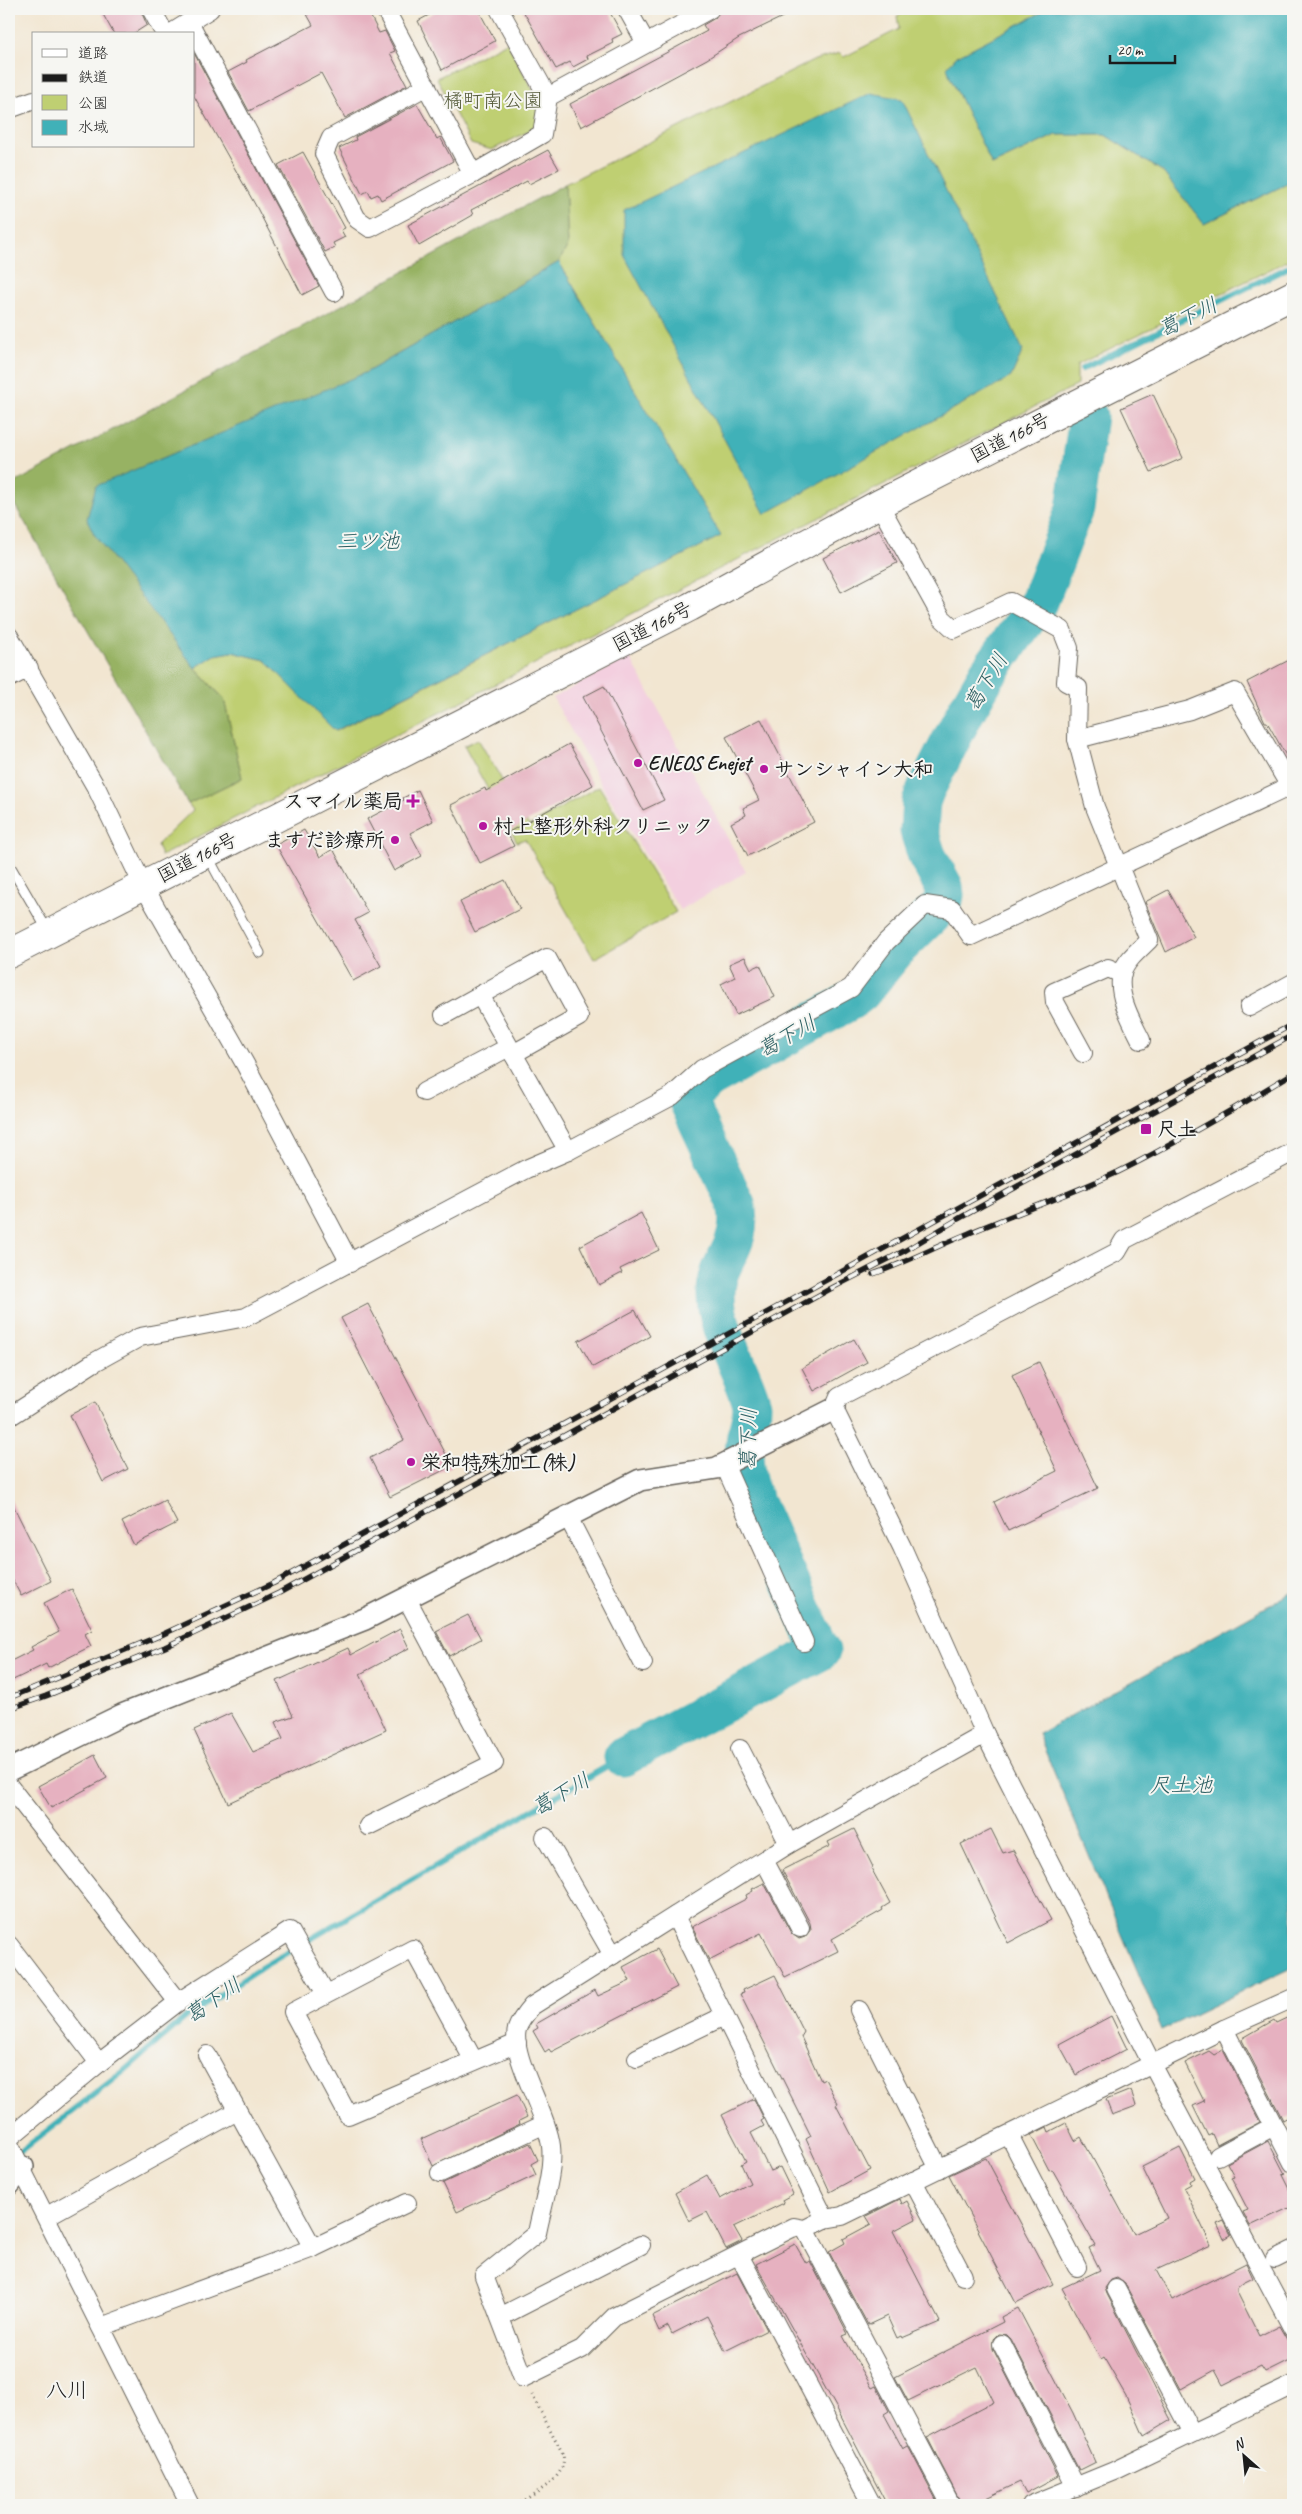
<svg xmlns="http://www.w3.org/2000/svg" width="1302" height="2514" viewBox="0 0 1302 2514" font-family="Caveat,'Klee One',sans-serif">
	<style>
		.built { fill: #f3cfdf }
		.green { fill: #bfcf72; stroke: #6e7647 }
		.forest { fill: #97b264; stroke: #5a6740 }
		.water { fill: #40b1b8; stroke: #2e666a }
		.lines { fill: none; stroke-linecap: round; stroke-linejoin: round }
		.stream { stroke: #40b1b8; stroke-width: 6 }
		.river { stroke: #40b1b8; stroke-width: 39 }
		.building { fill: #e6b1c0 }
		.service-casing { stroke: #67635b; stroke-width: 11 }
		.minor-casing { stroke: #67635b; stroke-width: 20 }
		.tertiary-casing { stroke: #67635b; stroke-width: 24 }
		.trunk-casing { stroke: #67635b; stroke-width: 30 }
		.path { stroke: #67635b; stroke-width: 3; stroke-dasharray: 1 4; stroke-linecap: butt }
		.service { stroke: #fff; stroke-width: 9 }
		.minor { stroke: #fff; stroke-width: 18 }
		.tertiary { stroke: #fff; stroke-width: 21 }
		.trunk { stroke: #fff; stroke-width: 28 }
		.rail-casing { stroke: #1c1c1c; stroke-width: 5.5 }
		.rail { stroke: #f6f6f2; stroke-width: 4; stroke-dasharray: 11; stroke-linecap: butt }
		.poi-dot { fill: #b5179e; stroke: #f6f6f2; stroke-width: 2 }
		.labels { text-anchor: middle; stroke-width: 4; stroke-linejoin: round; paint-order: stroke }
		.park-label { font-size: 20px; fill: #555b3a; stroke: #f6f6f2 }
		.street-label { font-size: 20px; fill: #1c1c1c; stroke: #f6f6f2 }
		.poi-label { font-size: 20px; font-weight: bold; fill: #1c1c1c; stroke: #f6f6f2; text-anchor: start }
		.water-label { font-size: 21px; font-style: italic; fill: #2c5f62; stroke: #f6f6f2 }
		.neighbourhood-label { font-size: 21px; fill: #1c1c1c; stroke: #f6f6f2 }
	</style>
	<rect width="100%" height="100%" fill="#f6f6f2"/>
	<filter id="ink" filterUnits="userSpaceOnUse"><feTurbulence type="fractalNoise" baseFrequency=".02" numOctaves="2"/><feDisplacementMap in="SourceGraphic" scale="10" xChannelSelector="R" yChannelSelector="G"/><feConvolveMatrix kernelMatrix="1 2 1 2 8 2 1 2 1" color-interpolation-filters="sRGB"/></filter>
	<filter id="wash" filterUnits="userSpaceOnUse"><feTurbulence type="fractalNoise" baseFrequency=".0096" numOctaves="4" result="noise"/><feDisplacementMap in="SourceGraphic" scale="20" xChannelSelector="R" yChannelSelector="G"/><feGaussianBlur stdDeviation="1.12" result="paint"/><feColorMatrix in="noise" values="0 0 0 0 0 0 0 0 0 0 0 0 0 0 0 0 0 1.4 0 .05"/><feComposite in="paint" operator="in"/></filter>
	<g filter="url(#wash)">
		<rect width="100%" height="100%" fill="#f2e6d1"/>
		<polygon class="built" points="630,657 746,872 680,910 601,784 553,698"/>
		<g class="green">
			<polygon points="912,9 1048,9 958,56 992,165 1056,135 1105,135 1162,171 1204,224 1293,181 1293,258 1077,365 1077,385 161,856 157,845 193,810 188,804 242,778 224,699 195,668 215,655 232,652 265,660 336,731 720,536 559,262 568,245 565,184 815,60 840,53 844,57 899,29 897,16"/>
			<polygon points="507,42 542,107 535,128 492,150 471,144 437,78"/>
			<polygon points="478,739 529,826 599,786 676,912 594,959 525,839 517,842 464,746"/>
		</g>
		<polygon class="forest" points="565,184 568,245 559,262 367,372 176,641 195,668 224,699 242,778 188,804 9,495 9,486"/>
		<g class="water">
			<polygon points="1048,9 1293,9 1293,181 1204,224 1162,171 1105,135 1056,135 992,165 950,77 947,67 957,56"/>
			<polygon points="871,93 902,99 1023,350 1011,377 765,514 624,255 624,210"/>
			<polygon points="559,262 721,536 335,731 265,660 232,652 215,655 195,668 94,534 87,519 96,486 367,372"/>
			<polygon points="1293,1592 1293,1967 1162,2030 1038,1734"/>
		</g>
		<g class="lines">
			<g class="stream">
				<polyline points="1082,369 1293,265"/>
				<polyline points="16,2155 124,2071 186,2017 264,1966 623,1757"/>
			</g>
			<path class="river" d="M623 1757 821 1651 750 1491C745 1473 742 1454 746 1436 749 1425 752 1417 752 1405 742 1367 715 1332 716 1292 717 1258 745 1247 736 1204L688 1101 695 1091 710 1079 852 1000 861 993 898 948 943 904 945 895 944 887 927 856 919 831 921 802 926 789 965 713 988 673 1039 602 1075 509 1088 416"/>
		</g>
		<g id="blocks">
			<g class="building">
				<polygon points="100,9 140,9 147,25 133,34 114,34"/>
				<polygon points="304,9 367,9 379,33 385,31 395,51 390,53 407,85 345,118 321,73 249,111 228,72 247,62 246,60 313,25"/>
				<polygon points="440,9 478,9 495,41 442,70 418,21"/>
				<polygon points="522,9 608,9 622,34 612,39 613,43 587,56 588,59 573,67 570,62 556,69"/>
				<polygon points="721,9 799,9 739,38 707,59 581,127 570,104 707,31 703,25 715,18"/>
				<polygon points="194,53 319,286 302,295 257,208 194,96"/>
				<polygon points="417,104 437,139 440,137 453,161 381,200 378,194 371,197 368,191 362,194 339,148 356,140 355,137"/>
				<polygon points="548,150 559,169 529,184 527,181 471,210 473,215 419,246 408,225"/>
				<polygon points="303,152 345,228 341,230 345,237 333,243 335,247 325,252 278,165"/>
				<polygon points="1153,394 1183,458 1151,472 1121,408"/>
				<polygon points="879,529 897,563 841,592 823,558"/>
				<polygon points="1293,658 1293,768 1267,722 1265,722 1247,682"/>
				<polygon points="604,686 664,800 643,810 583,697"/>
				<polygon points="761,719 814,822 748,856 731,823 746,815 743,808 759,800 726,737"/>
				<polygon points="569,744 593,785 507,833 514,846 480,863 451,805 485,788 486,791"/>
				<polygon points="418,790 433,821 410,833 422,856 394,871 367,819 404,800 403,798"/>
				<polygon points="304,830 320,857 333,849 368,913 355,920 381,966 353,981 276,845"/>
				<polygon points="505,880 520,909 475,932 460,902"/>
				<polygon points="1168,890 1194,937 1166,952 1145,902"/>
				<polygon points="745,957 751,969 760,965 775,997 736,1015 721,984 735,977 729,964"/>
				<polygon points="641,1213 659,1250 620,1269 622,1273 599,1285 580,1246"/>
				<polygon points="368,1304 452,1466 390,1497 370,1458 404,1440 341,1318"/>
				<polygon points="635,1310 650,1336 593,1367 578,1341"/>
				<polygon points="854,1339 867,1362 814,1391 802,1368"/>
				<polygon points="1039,1362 1098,1488 1008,1531 994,1502 1057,1471 1012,1375"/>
				<polygon points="95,1402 128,1469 103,1482 70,1415"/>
				<polygon points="9,1497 51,1581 21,1596 9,1573"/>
				<polygon points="165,1500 177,1523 134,1545 122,1522"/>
				<polygon points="72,1589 92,1630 85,1634 91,1646 48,1668 46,1664 9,1682 9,1662 33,1650 31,1647 59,1632 44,1603"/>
				<polygon points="468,1615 481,1639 449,1656 436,1631"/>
				<polygon points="400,1629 409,1648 360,1674 386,1730 228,1803 194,1730 231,1713 253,1752 283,1739 275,1722 293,1716 277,1681 348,1648 351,1655"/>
				<polygon points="95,1755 107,1778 51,1808 38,1786"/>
				<polygon points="854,1829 873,1867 871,1868 890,1903 882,1908 883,1910 832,1939 838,1951 785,1977 761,1933 709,1960 692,1927 744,1900 747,1898 746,1895 753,1891 752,1889 764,1883 791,1933 799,1939 805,1937 811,1929 810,1923 782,1870 830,1846 828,1842"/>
				<polygon points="991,1829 1003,1853 1013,1850 1051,1920 1008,1943 961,1844"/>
				<polygon points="657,1949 677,1987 551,2052 549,2049 545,2052 533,2031 538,2028 536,2024 595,1990 598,1996 630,1981 623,1967"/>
				<polygon points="775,1975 804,2032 801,2037 821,2081 825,2079 838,2104 836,2105 870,2170 830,2192 806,2139 811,2136 740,1994 744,1993 743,1990"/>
				<polygon points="1293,2015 1293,2114 1283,2120 1242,2040 1243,2038 1274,2020 1276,2023"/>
				<polygon points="1111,2016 1127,2049 1076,2075 1059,2044"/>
				<polygon points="1223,2050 1260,2122 1217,2145 1212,2134 1208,2136 1193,2106 1204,2101 1185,2063 1209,2051 1214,2055"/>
				<polygon points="1131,2090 1136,2106 1112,2115 1106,2100"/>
				<polygon points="517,2095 527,2117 519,2121 520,2124 433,2166 421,2139"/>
				<polygon points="754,2099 764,2119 761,2121 764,2126 751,2133 770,2171 780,2167 793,2194 782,2200 784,2203 734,2227 742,2241 726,2249 707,2212 689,2221 675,2193 707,2175 720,2199 750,2183 741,2164 746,2161 722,2115"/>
				<polygon points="1066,2123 1075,2141 1081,2137 1134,2234 1167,2218 1142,2167 1180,2148 1195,2178 1190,2181 1191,2184 1184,2188 1211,2245 1156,2270 1172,2300 1246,2263 1253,2278 1243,2283 1237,2288 1237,2292 1259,2336 1279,2326 1293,2350 1293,2358 1265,2372 1261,2366 1223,2385 1215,2370 1181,2389 1125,2284 1117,2278 1111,2280 1105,2288 1107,2294 1171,2420 1144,2436 1126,2396 1104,2358 1101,2360 1062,2288 1100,2270 1089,2248 1095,2245 1052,2169 1049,2170 1031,2135 1047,2127 1049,2132"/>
				<polygon points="1268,2141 1285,2174 1282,2175 1293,2197 1293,2206 1250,2226 1243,2212 1248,2210 1231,2177 1234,2176 1227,2163"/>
				<polygon points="530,2143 538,2160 531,2164 536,2175 457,2212 443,2183"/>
				<polygon points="986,2158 1053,2284 1016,2303 949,2175"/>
				<polygon points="900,2199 902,2204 907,2201 916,2219 893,2231 940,2322 902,2338 901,2336 897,2338 887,2316 868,2325 829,2252 845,2243 843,2239 871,2224 866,2216"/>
				<polygon points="1224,2221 1231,2235 1224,2239 1217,2224"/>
				<polygon points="795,2244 806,2263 810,2261 848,2334 843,2336 872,2388 876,2386 889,2411 884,2414 903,2449 908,2446 939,2505 887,2505 836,2407 756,2264"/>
				<polygon points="737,2273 767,2330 725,2351 707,2316 672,2334 668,2326 659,2331 652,2316"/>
				<polygon points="1018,2308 1073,2413 1095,2462 1079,2470 1011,2339 1007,2335 998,2334 993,2339 993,2349 1058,2476 1026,2493 1020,2482 971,2505 962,2505 927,2437 994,2402 977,2367 908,2401 895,2377 1003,2322 1001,2317"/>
			</g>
		</g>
	</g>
	<g filter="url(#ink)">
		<use href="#blocks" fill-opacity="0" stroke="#67635b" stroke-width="1"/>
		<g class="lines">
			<defs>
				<g id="service">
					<polyline points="207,855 260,953"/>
					<polyline points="9,864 48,931"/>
				</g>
				<g id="minor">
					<polyline points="151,9 165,34"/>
					<polyline points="385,9 473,174 542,134 548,97 710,9"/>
					<polyline points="499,9 548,97"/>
					<polyline points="627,9 646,43"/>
					<polyline points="189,22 334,292"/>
					<polyline points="170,34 210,9"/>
					<polyline points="427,86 331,138 324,154 357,219 370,228 473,174"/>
					<polyline points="9,109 34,100"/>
					<path d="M879 504 942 618 954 629 1011 602 1062 630 1069 648 1066 682 1078 688 1077 739 1095 807 1149 940C1139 950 1126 960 1122 973 1116 994 1132 1022 1141 1040"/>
					<polyline points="9,636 97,789 143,885 245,1064 350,1263"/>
					<polyline points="9,678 29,668"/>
					<polyline points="1077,739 1190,710 1235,692 1288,783"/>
					<polyline points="480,995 568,1151"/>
					<polyline points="1249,1007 1293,983"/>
					<polyline points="444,1015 547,958 579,1017 513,1054"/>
					<polyline points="1083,1053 1055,1002 1054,992 1108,968 1122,974"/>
					<polyline points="424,1092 509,1047"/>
					<polyline points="1293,1152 1124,1240 1117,1252 839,1397 834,1409 902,1547 985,1734 1153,2066 1293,2329"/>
					<polyline points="9,1417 93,1363 140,1337 246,1317 526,1169 568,1151 672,1096 702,1069 851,988 886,942 925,905 952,909 971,936 1282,790 1293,778"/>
					<polyline points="724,1464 804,1642"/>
					<polyline points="568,1517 643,1663"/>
					<path d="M985 1734 789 1844 532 2006C526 2013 520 2020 517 2029 510 2056 547 2113 551 2146 554 2171 542 2207 537 2233L484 2276 523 2378 582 2349 614 2317 794 2227 805 2229 825 2219 842 2216 1224 2029 1293 1998"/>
					<polyline points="740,1749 789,1844"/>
					<polyline points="9,1786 178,2002"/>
					<polyline points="368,1826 494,1763 407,1599"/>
					<polyline points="545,1837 613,1955"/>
					<polyline points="764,1860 800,1928"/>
					<polyline points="675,1916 825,2219"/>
					<polyline points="9,1945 99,2063"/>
					<polyline points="859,2010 939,2169"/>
					<polyline points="1224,2029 1293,2163"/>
					<polyline points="207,2055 313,2248"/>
					<polyline points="637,2058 724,2016"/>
					<polyline points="474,2061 413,1949 293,2012 348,2115 517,2043"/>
					<polyline points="1009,2135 1077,2267"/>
					<polyline points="9,2138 99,2063 178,2002 290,1931 326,1994"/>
					<polyline points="9,2144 190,2505"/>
					<polyline points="1218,2156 1274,2126"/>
					<polyline points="440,2173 545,2124"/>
					<polyline points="913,2181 963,2276"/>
					<polyline points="47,2216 237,2111"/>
					<polyline points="805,2229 951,2505"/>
					<polyline points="739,2255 872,2505"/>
					<polyline points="1275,2259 1293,2250"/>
					<polyline points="1116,2289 1192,2433"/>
					<polyline points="500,2317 641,2245"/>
					<polyline points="101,2327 313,2248 407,2203"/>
					<polyline points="1002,2344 1076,2487"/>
					<polyline points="1031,2505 1114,2471 1293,2385"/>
				</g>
				<g id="tertiary">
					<polyline points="9,1770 122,1715 365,1619 640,1480 717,1468 834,1409"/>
					<polyline points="9,2185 23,2167"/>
				</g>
				<polyline id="trunk" points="9,954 690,607 879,504 1293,295"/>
			</defs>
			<use href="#service" class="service-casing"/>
			<use href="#minor" class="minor-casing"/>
			<use href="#tertiary" class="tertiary-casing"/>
			<use href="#trunk" class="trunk-casing"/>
			<path class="path" d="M516 2505C534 2493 568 2479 563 2454L532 2395"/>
			<use href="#service" class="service"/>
			<use href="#minor" class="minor"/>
			<use href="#tertiary" class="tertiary"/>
			<use href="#trunk" class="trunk"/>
			<defs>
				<g id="rail">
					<path d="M873 1274C905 1263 935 1247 967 1234 1017 1213 1069 1195 1118 1172 1178 1142 1236 1108 1293 1073"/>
					<polyline points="9,1698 159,1636 274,1583 1293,1024"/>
					<polyline points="9,1709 46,1696 165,1647 279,1593 830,1289 906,1250 958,1219 1293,1035"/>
				</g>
			</defs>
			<use href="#rail" class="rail-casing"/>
			<use href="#rail" class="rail"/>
		</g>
	</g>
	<g class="poi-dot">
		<circle cx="638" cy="763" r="5"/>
		<circle cx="764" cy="769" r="5"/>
		<path d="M410.5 793.5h5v5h5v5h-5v5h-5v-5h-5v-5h5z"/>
		<circle cx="483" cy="826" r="5"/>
		<circle cx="395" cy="840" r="5"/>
		<rect x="1140" y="1123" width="12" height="12" rx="2.5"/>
		<circle cx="411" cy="1462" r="5"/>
	</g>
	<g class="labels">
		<g class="park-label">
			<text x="493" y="107">橘町南公園</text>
		</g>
		<g class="street-label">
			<text transform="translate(1010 437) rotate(-27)" y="7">国道166号</text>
			<text transform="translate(652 626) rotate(-27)" y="7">国道166号</text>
			<text transform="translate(197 857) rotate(-27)" y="7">国道166号</text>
		</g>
		<g class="poi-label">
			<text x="648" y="770">ENEOS Enejet</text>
			<text x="774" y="776">サンシャイン大和</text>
			<text x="403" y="808" text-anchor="end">スマイル薬局</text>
			<text x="493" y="833">村上整形外科クリニック</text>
			<text x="385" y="847" text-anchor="end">ますだ診療所</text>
			<text x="1157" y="1136">尺土</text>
			<text x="421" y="1469">栄和特殊加工(株)</text>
		</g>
		<g class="water-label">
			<text transform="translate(1188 317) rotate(-26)" y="7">葛下川</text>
			<text x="368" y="548">三ツ池</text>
			<text transform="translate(986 682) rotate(-59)" y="7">葛下川</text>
			<text transform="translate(787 1036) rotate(-29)" y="7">葛下川</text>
			<text transform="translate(748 1439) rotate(-89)" y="7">葛下川</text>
			<text x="1181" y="1792">尺土池</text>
			<text transform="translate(561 1794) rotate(-30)" y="7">葛下川</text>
			<text transform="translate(213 2000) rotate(-34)" y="7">葛下川</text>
		</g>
		<g class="neighbourhood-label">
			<text x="67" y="2397">八川</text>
		</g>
	</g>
	<rect width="1302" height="2514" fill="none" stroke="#f6f6f2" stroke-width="30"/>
	<rect x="32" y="32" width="162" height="115" fill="#f6f6f2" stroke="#9f9f9c"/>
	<rect x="42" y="49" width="25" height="8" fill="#ffffff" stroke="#9f9f9c"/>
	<text x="78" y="58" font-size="15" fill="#1c1c1c">道路</text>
	<rect x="42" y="74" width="25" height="8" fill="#1c1c1c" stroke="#9f9f9c"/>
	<text x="78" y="82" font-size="15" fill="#1c1c1c">鉄道</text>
	<rect x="42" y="95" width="25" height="15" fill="#bfcf72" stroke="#9f9f9c"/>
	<text x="78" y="108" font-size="15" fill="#1c1c1c">公園</text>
	<rect x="42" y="120" width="25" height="15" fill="#40b1b8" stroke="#9f9f9c"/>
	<text x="78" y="132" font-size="15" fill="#1c1c1c">水域</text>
	<g transform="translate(1244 2456) rotate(333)" stroke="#f6f6f2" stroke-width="4" paint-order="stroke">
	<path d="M0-4L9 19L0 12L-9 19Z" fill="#1c1c1c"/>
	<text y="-8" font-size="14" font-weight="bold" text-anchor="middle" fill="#1c1c1c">N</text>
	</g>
	<path d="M1110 55v8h65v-8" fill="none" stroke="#1c1c1c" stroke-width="2.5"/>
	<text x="1117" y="55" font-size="15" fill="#1c1c1c" stroke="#f6f6f2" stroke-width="4" paint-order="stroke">20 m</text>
</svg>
